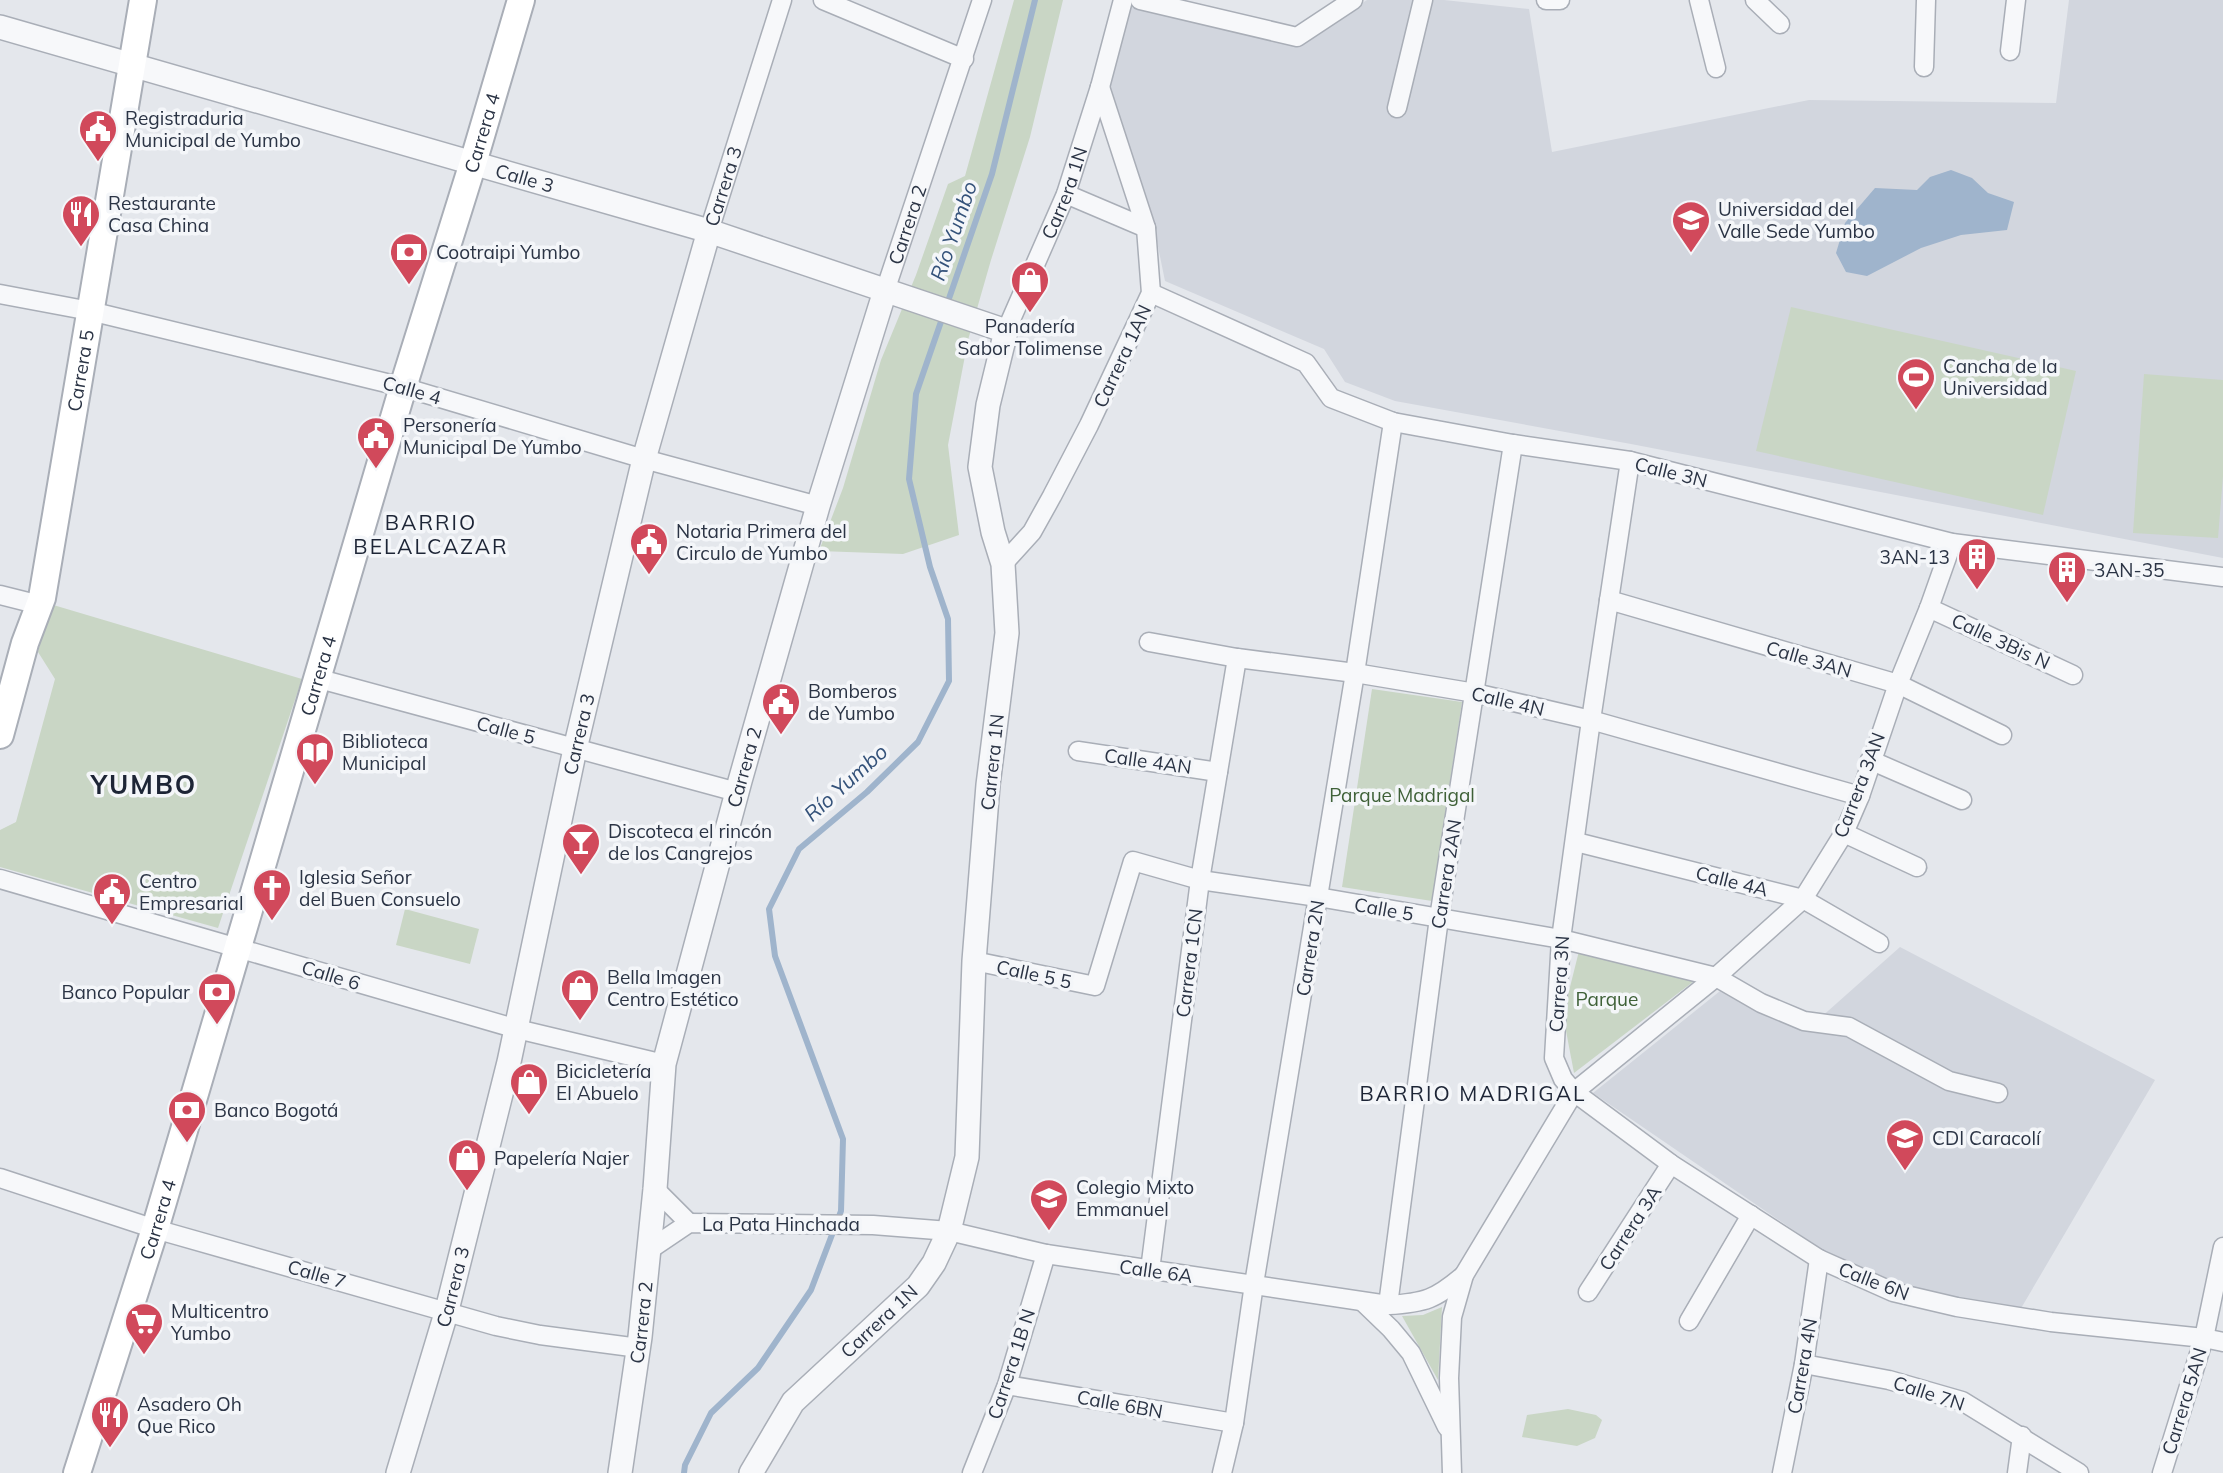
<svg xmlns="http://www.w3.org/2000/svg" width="2223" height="1473" viewBox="0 0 2223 1473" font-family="Mulish,sans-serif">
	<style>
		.built { fill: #d2d6de }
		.green { fill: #c9d6c5 }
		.water { fill: #9fb4cc }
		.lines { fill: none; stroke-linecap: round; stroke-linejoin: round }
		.stream { stroke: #9fb4cc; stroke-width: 6 }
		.minor-casing { stroke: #a9aeb7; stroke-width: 21 }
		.tertiary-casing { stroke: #a9aeb7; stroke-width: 26 }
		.secondary-casing { stroke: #a9aeb7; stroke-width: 30 }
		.minor { stroke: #f7f8fa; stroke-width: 18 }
		.tertiary { stroke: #f7f8fa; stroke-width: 23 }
		.secondary { stroke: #fff; stroke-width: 26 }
		.labels { text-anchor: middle; stroke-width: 7; stroke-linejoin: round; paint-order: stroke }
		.poi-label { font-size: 19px; fill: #2b3445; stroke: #f4f6f9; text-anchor: start }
		.street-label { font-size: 19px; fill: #2b3445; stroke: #f4f6f9 }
		.park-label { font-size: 19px; fill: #3f6138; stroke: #f4f6f9 }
		.water-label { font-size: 21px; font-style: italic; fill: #34527a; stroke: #f4f6f9 }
		.neighbourhood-label { font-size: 21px; letter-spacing: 2px; fill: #1d2536; stroke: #f4f6f9 }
		.district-label { font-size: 26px; font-weight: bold; letter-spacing: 2px; fill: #1d2536; stroke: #f4f6f9 }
	</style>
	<rect width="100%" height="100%" fill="#e4e7ec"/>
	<g class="built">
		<polygon points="1367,0 1444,0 1529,9 1552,152 1809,100 2056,103 2069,0 2223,0 2223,558 1631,444 1395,401 1345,382 1324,349 1165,281 1154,227 1110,88 1131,6 1295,46"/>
		<polygon points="1900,947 2155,1080 2020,1310 1959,1300 1896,1285 1824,1251 1593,1093 1730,983 1819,1019"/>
	</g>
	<g class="green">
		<polygon points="1014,0 1063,0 1030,137 991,260 968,340 948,445 959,535 903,554 819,551 843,488 881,360 916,275 948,184 965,176"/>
		<polygon points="1791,307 2076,371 2043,515 1756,451"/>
		<polygon points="2144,374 2223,380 2223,476 2218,538 2133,533"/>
		<polygon points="50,604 302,679 218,928 0,867 0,830 16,822 55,679 38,652"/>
		<polygon points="1372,689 1462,702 1432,901 1342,887"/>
		<polygon points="405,909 479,929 470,964 396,945"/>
		<polygon points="1579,951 1694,981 1574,1073 1563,1015"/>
		<polygon points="1442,1307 1438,1380 1402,1316 1423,1315"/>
		<polygon points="1568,1409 1596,1415 1602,1420 1595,1438 1577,1446 1522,1437 1527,1415"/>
	</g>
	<polygon class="water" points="1951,170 1972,178 1988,193 2014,202 2007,230 1961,235 1921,248 1867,276 1846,272 1836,253 1845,223 1875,188 1917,190 1930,177"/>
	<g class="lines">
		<polyline class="stream" points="684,1473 685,1465 711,1413 758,1368 811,1290 841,1211 843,1139 775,956 769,909 799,849 867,792 918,742 949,681 948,619 930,567 909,479 916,394 992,174 1035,0"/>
		<defs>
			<g id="minor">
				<polyline points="823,0 964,59"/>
				<polyline points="1140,0 1297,37 1353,0"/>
				<polyline points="1546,0 1560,0"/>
				<polyline points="1699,0 1716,68"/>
				<polyline points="1755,0 1780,24"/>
				<polyline points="2010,51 2016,0"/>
				<polyline points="1924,67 1926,0"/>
				<polyline points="1397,108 1423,0"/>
				<polyline points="1066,194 1146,228"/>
				<path id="s1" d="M709 231 782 0"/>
				<path id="s2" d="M885 291 982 0"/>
				<polyline points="1151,293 1306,363 1331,398 1393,422 1513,444 1630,461 1952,543 2223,577"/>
				<polyline points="0,294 90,311 403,387 644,459 818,506"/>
				<path id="s3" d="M1006 331 1066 194 1100 87 1123 0"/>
				<polyline points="1630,461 1591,720 1561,939 1554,1058 1563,1079 1574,1092 1671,1164 1819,1259 1893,1292 1957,1307 2051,1322 2204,1338 2223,1342"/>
				<polyline points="1003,564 1032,532 1052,496 1089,425 1151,293 1146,228 1100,87"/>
				<polyline points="0,595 40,605"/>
				<polyline points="1609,600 1898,684 2002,735"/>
				<polyline points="1929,608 2073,675"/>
				<polyline points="1149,642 1237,658 1355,673 1475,693 1591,720 1860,796"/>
				<polyline points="316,678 737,792"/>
				<polyline points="1078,751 1218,772"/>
				<polyline points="1870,760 1962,800"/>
				<polyline points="1844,833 1917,867"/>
				<polyline points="1576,842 1803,899 1879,943"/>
				<polyline points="0,879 517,1029 664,1064"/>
				<polyline points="974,961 1095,986 1133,861 1200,880 1318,897 1561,939 1716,977 1761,1003 1804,1021 1849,1027 1949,1081 1998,1093"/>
				<polyline points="0,1178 155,1229 496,1326 540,1335 639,1348"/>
				<polyline points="655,1189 689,1223"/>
				<path d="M649 1250 689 1223 873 1225 949 1231 1046 1254 1388 1305C1425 1303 1436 1299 1464 1275"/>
				<polyline points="1150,1270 1200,880 1237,658"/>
				<polyline points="1588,1292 1671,1164"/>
				<polyline points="1364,1303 1391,1329 1411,1353 1447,1427"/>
				<polyline points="1388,1305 1439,918 1513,444"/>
				<polyline points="1689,1321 1751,1215"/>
				<polyline points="1804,1364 1889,1380 1962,1401 2079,1473"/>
				<polyline points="1007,1385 1234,1423"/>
				<polyline points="972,1473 1007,1385 1046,1254"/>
				<polyline points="1222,1473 1234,1423 1254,1284 1355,673 1393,422"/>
				<polyline points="1452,1473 1449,1378 1452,1317 1464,1275 1574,1092 1716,977 1803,899 1844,833 1860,796 1898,684 1929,608 1952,543"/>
				<polyline points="1782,1473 1804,1364 1819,1259"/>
				<polyline points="2017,1473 2022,1436"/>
				<polyline points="2162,1473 2204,1338 2223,1247"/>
			</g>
			<g id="tertiary">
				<path id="s4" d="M0 27 709 231 1006 331 988 405 980 467 993 532 1003 564 1007 633 988 785 974 961 967 1157 949 1231 934 1263 918 1286 793 1402 751 1473"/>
				<path id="s5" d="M398 1473 447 1310 509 1062 575 749 644 459 709 231"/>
				<path id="s6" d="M620 1473 640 1337 655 1189 664 1064 740 781 818 506 885 291"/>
			</g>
			<g id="secondary">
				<path id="s7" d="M0 735 25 643 42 598 143 0"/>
				<path id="s8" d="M77 1473 155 1229 403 387 473 163 521 0"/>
			</g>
		</defs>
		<use href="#minor" class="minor-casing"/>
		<use href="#tertiary" class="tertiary-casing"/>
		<use href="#secondary" class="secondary-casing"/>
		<use href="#minor" class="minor"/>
		<use href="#tertiary" class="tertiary"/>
		<use href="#secondary" class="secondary"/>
	</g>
	<defs>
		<symbol id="civic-pin" viewBox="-11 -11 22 30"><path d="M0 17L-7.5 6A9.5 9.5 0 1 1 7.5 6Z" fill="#d1495b" stroke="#f4f6f9"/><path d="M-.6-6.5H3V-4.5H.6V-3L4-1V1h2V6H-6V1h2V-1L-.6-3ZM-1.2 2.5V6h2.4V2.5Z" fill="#fff"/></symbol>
		<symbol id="restaurant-pin" viewBox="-11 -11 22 30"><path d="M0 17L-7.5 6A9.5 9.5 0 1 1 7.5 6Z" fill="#d1495b" stroke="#f4f6f9"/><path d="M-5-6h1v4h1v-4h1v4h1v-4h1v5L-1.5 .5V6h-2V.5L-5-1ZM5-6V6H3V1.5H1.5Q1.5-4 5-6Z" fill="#fff"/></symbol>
		<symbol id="university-pin" viewBox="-11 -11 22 30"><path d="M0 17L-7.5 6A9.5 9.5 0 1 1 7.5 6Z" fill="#d1495b" stroke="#f4f6f9"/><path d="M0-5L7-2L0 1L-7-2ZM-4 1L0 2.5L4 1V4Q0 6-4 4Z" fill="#fff"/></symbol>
		<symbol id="bank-pin" viewBox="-11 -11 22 30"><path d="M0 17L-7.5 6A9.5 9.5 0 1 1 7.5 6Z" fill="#d1495b" stroke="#f4f6f9"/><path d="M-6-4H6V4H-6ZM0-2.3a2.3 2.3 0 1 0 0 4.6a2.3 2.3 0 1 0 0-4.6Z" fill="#fff"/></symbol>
		<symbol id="shop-pin" viewBox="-11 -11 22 30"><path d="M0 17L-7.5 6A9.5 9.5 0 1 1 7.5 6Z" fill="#d1495b" stroke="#f4f6f9"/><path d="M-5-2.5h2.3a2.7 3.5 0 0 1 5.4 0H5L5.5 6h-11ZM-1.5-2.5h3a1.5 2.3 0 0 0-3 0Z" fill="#fff"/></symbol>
		<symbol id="stadium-pin" viewBox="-11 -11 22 30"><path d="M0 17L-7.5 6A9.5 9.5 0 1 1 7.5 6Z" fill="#d1495b" stroke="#f4f6f9"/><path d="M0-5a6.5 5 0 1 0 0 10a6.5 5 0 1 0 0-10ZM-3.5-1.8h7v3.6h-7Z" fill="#fff"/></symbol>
		<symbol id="building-pin" viewBox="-11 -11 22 30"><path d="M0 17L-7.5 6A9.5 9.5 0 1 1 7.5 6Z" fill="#d1495b" stroke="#f4f6f9"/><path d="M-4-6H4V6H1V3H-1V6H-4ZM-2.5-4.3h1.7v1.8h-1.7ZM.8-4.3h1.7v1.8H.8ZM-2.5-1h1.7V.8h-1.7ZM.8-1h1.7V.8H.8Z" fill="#fff"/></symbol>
		<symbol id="library-pin" viewBox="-11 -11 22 30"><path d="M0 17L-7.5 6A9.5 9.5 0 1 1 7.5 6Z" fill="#d1495b" stroke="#f4f6f9"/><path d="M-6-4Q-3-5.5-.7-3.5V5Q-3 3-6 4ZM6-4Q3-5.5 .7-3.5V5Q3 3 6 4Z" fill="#fff"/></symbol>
		<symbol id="bar-pin" viewBox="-11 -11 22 30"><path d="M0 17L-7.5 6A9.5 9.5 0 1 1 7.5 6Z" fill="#d1495b" stroke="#f4f6f9"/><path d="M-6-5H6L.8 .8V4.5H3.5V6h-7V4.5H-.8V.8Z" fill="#fff"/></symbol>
		<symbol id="church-pin" viewBox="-11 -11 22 30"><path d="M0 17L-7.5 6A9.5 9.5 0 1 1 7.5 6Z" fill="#d1495b" stroke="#f4f6f9"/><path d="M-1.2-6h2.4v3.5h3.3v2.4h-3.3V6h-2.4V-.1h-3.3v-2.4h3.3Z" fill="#fff"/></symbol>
		<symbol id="school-pin" viewBox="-11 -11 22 30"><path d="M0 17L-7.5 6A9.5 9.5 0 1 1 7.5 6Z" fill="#d1495b" stroke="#f4f6f9"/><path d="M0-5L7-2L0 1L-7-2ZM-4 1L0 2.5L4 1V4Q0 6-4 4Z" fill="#fff"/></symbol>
		<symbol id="supermarket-pin" viewBox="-11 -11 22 30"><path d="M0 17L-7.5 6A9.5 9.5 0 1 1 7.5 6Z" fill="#d1495b" stroke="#f4f6f9"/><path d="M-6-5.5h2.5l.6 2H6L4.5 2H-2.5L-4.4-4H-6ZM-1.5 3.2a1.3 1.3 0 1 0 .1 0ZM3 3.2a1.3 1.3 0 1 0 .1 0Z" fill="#fff"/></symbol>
	</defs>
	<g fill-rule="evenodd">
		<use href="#civic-pin" x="76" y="107" width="44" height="60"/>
		<use href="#restaurant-pin" x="59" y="192" width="44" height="60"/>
		<use href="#university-pin" x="1669" y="198" width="44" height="60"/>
		<use href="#bank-pin" x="387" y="230" width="44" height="60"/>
		<use href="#shop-pin" x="1008" y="258" width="44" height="60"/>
		<use href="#stadium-pin" x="1894" y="355" width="44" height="60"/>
		<use href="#civic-pin" x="354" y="414" width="44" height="60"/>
		<use href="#civic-pin" x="627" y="520" width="44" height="60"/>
		<use href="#building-pin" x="1955" y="535" width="44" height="60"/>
		<use href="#building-pin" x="2045" y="548" width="44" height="60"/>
		<use href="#civic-pin" x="759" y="680" width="44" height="60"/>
		<use href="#library-pin" x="293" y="730" width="44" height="60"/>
		<use href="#bar-pin" x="559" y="820" width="44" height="60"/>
		<use href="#church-pin" x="250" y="866" width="44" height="60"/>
		<use href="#civic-pin" x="90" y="870" width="44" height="60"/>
		<use href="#shop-pin" x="558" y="966" width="44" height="60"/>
		<use href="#bank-pin" x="195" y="970" width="44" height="60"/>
		<use href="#shop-pin" x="507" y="1060" width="44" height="60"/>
		<use href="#bank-pin" x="165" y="1088" width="44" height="60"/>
		<use href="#school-pin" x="1883" y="1116" width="44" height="60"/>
		<use href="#shop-pin" x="445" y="1136" width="44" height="60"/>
		<use href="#school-pin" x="1027" y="1176" width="44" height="60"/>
		<use href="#supermarket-pin" x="122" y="1300" width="44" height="60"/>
		<use href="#restaurant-pin" x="88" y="1393" width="44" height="60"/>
	</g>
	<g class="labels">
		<g class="poi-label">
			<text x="125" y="125">Registraduria<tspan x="125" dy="22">Municipal de Yumbo</tspan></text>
			<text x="108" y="210">Restaurante<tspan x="108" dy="22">Casa China</tspan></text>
			<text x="1718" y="216">Universidad del<tspan x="1718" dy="22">Valle Sede Yumbo</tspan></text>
			<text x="436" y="259">Cootraipi Yumbo</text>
			<text x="1030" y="333" text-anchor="middle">Panadería<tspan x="1030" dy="22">Sabor Tolimense</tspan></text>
			<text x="1943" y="373">Cancha de la<tspan x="1943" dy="22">Universidad</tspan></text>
			<text x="403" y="432">Personería<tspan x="403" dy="22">Municipal De Yumbo</tspan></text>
			<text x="676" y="538">Notaria Primera del<tspan x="676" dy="22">Circulo de Yumbo</tspan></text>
			<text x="1950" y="564" text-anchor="end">3AN-13</text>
			<text x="2094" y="577">3AN-35</text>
			<text x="808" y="698">Bomberos<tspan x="808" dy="22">de Yumbo</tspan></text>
			<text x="342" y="748">Biblioteca<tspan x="342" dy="22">Municipal</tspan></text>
			<text x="608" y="838">Discoteca el rincón<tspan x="608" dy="22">de los Cangrejos</tspan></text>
			<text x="299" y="884">Iglesia Señor<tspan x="299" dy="22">del Buen Consuelo</tspan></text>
			<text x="139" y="888">Centro<tspan x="139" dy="22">Empresarial</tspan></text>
			<text x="607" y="984">Bella Imagen<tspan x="607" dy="22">Centro Estético</tspan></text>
			<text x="190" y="999" text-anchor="end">Banco Popular</text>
			<text x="556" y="1078">Bicicletería<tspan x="556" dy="22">El Abuelo</tspan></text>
			<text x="214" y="1117">Banco Bogotá</text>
			<text x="1932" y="1145">CDI Caracolí</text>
			<text x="494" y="1165">Papelería Najer</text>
			<text x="1076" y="1194">Colegio Mixto<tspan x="1076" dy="22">Emmanuel</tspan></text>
			<text x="171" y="1318">Multicentro<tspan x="171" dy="22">Yumbo</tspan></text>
			<text x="137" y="1411">Asadero Oh<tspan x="137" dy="22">Que Rico</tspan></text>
		</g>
		<g class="street-label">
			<text dy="7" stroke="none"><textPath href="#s8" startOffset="1400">Carrera 4</textPath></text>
			<text dy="7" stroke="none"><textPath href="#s4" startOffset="546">Calle 3</textPath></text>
			<text dy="7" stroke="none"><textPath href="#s1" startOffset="47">Carrera 3</textPath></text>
			<text dy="7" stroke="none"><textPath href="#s3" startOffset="150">Carrera 1N</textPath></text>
			<text dy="7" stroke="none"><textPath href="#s2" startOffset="70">Carrera 2</textPath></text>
			<text transform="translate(1122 356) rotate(-65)" y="7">Carrera 1AN</text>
			<text dy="7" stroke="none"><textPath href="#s7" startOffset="374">Carrera 5</textPath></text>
			<text transform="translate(412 390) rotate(16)" y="7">Calle 4</text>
			<text transform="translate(1671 472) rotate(14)" y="7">Calle 3N</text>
			<text transform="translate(2001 641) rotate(25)" y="7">Calle 3Bis N</text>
			<text transform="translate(1809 659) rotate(16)" y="7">Calle 3AN</text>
			<text dy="7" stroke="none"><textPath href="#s8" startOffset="833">Carrera 4</textPath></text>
			<text transform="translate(1508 701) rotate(13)" y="7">Calle 4N</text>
			<text transform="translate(506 730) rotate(15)" y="7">Calle 5</text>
			<text dy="7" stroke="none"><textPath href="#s5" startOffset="761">Carrera 3</textPath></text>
			<text transform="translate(1148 761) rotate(8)" y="7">Calle 4AN</text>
			<text transform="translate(992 762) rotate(-84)" y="7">Carrera 1N</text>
			<text dy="7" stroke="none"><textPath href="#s6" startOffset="719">Carrera 2</textPath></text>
			<text transform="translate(1859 785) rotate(-69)" y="7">Carrera 3AN</text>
			<text transform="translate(1446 874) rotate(-81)" y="7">Carrera 2AN</text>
			<text transform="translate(1732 881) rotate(14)" y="7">Calle 4A</text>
			<text transform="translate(1384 909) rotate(10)" y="7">Calle 5</text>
			<text transform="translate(1310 948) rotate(-81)" y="7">Carrera 2N</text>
			<text transform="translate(1189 963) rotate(-83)" y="7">Carrera 1CN</text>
			<text transform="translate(1034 974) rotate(12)" y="7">Calle 5 5</text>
			<text transform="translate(331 975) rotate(17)" y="7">Calle 6</text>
			<text transform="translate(1559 984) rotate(-86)" y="7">Carrera 3N</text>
			<text dy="7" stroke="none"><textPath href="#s8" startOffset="266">Carrera 4</textPath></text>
			<text x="781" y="1231">La Pata Hinchada</text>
			<text transform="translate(1630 1228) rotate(-57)" y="7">Carrera 3A</text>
			<text transform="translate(1156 1271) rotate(8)" y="7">Calle 6A</text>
			<text transform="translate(317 1274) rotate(16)" y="7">Calle 7</text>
			<text transform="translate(1874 1281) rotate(21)" y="7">Calle 6N</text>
			<text dy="7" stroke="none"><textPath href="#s5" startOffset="194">Carrera 3</textPath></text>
			<text transform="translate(879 1321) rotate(-43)" y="7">Carrera 1N</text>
			<text dy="7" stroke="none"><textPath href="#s6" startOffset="152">Carrera 2</textPath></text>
			<text transform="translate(1011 1364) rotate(-72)" y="7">Carrera 1B N</text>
			<text transform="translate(1802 1366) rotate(-80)" y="7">Carrera 4N</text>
			<text transform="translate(1929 1393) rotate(18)" y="7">Calle 7N</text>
			<text transform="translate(2184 1401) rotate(-73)" y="7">Carrera 5AN</text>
			<text transform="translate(1120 1404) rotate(10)" y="7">Calle 6BN</text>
		</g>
		<g class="park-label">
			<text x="1402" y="802">Parque Madrigal</text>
			<text x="1607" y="1006">Parque</text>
		</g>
		<g class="water-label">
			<text transform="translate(954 231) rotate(-71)" y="7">Río Yumbo</text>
			<text transform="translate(846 783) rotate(-42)" y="7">Río Yumbo</text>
		</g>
		<g class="neighbourhood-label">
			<text x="431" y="530">BARRIO<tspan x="431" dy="24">BELALCAZAR</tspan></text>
			<text x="1473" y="1101">BARRIO MADRIGAL</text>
		</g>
		<g class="district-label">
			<text x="144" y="794">YUMBO</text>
		</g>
	</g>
</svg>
